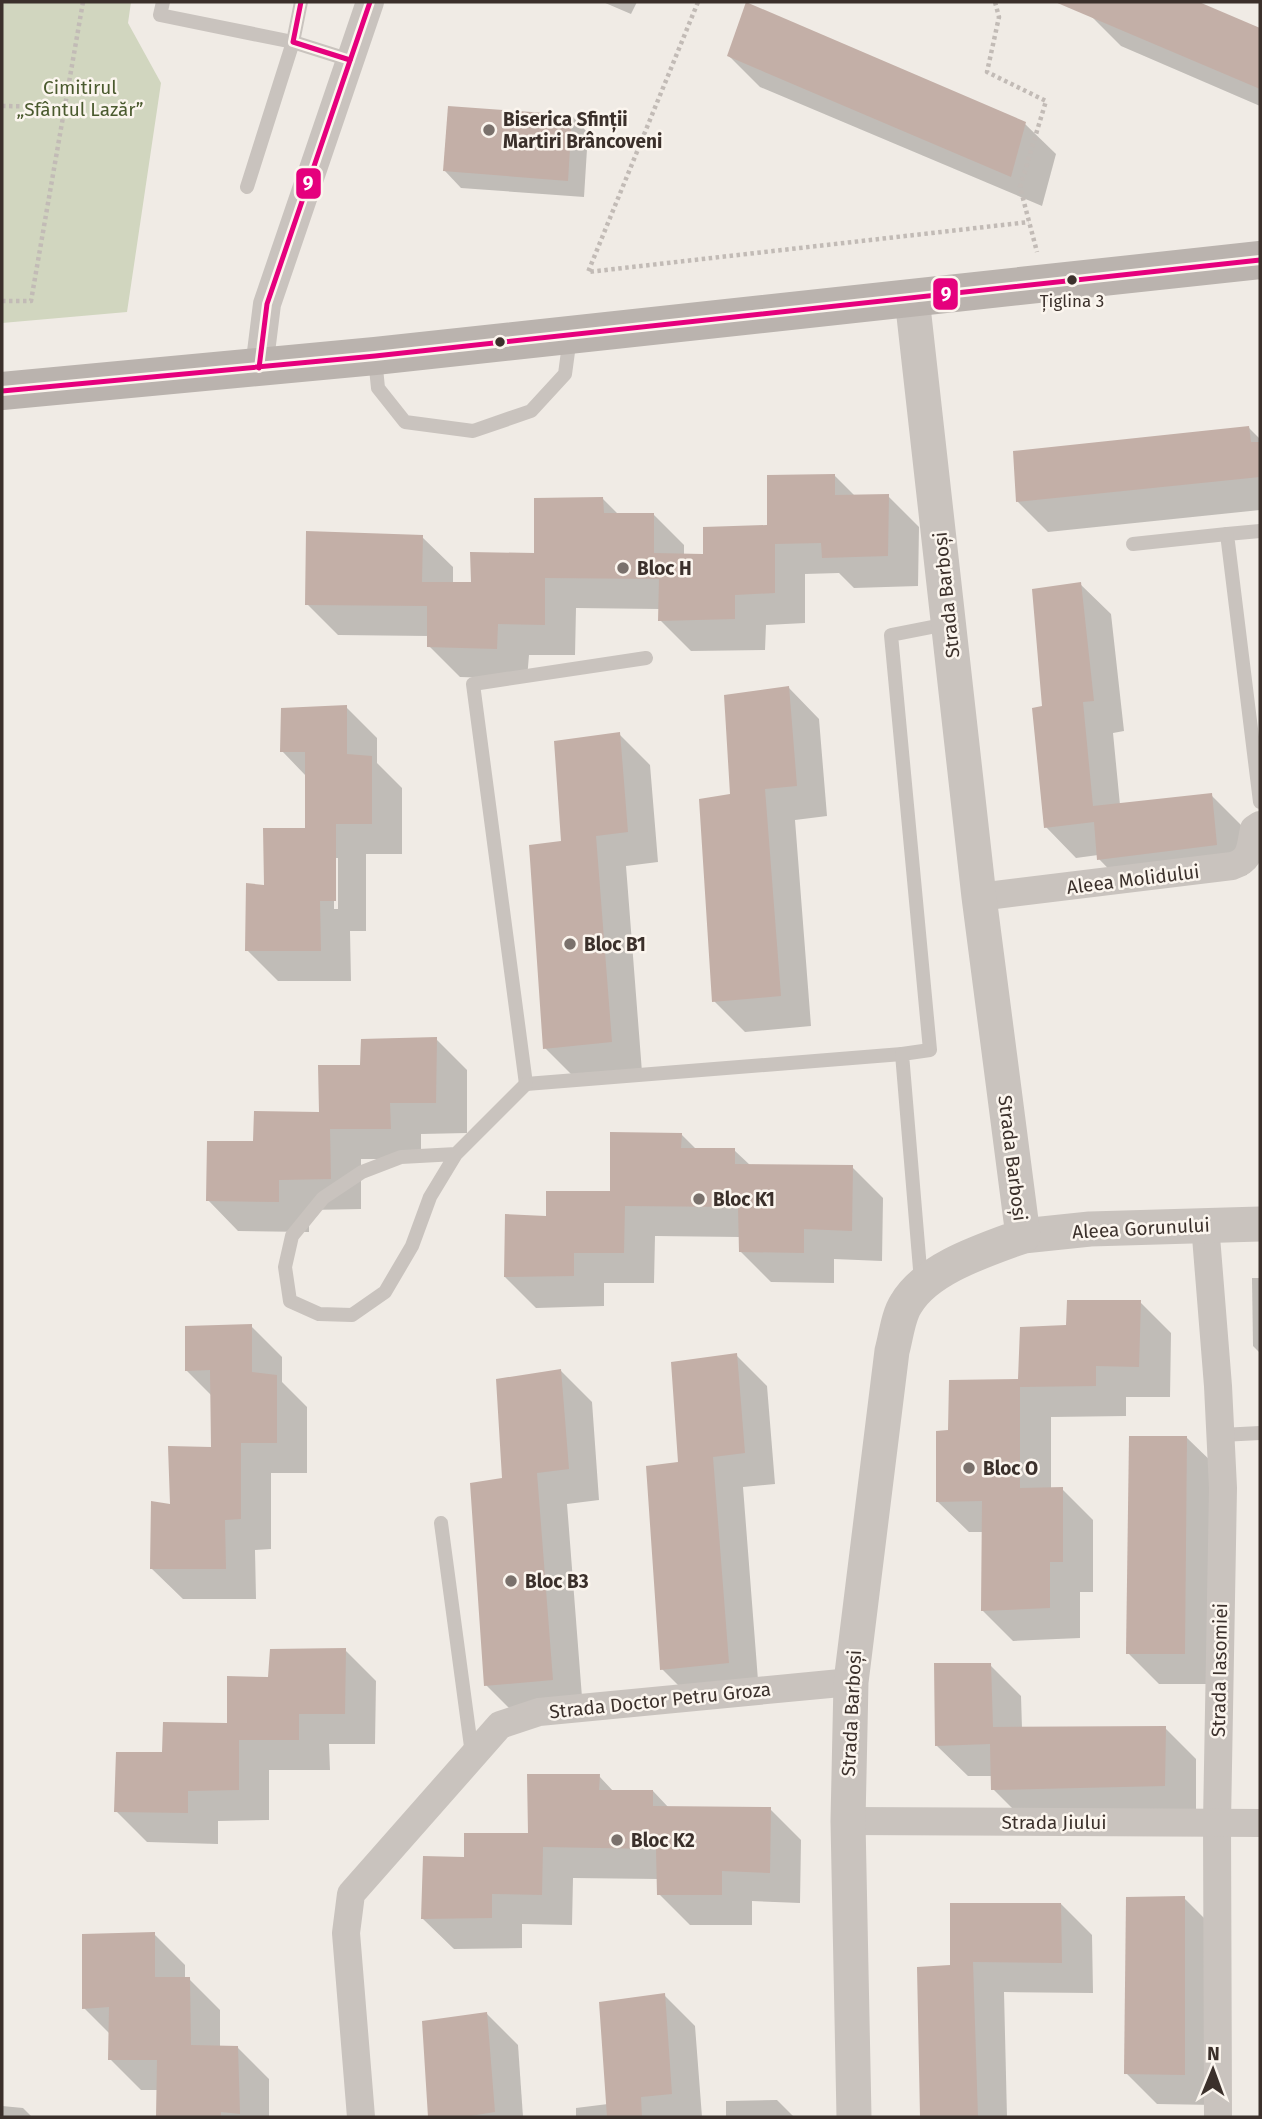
<svg xmlns="http://www.w3.org/2000/svg" width="1262" height="2119" viewBox="0 0 1262 2119" font-family="'Fira Sans',sans-serif">
	<style>
		.green { fill: #d1d6bf }
		.shadow { fill: #0003; fill-rule: evenodd }
		.building { fill: #c3afa7 }
		.lines { fill: none; stroke-linecap: round; stroke-linejoin: round }
		.path { stroke: #c2bbb6; stroke-width: 4.5; stroke-dasharray: 3.5 3.5; stroke-linecap: butt }
		.service { stroke: #c9c3be; stroke-width: 14 }
		.minor { stroke: #c9c3be; stroke-width: 28 }
		.tertiary { stroke: #c9c3be; stroke-width: 35 }
		.secondary { stroke: #bab3ae; stroke-width: 38 }
		.bus-1-casing { stroke: #fbf5ee; stroke-width: 10 }
		.bus-1 { stroke: #e5007d; stroke-width: 5 }
		.poi-dot { fill: #7a716c; stroke: #fbf5ee; stroke-width: 2.5 }
		.bus-dot { fill: #3b302b; stroke: #fbf5ee; stroke-width: 2.5 }
		.labels { text-anchor: middle; stroke-width: 5; stroke-linejoin: round; paint-order: stroke }
		.bus-label { font-size: 17px; fill: #3b302b; stroke: #fbf5ee }
		.park-label { font-size: 19px; fill: #4a5a2e; stroke: #fbf5ee }
		.poi-label { font-size: 19px; font-weight: bold; fill: #3b302b; stroke: #fbf5ee; text-anchor: start }
		.street-label { font-size: 19px; fill: #3b302b; stroke: #fbf5ee }
		.line-badge { stroke: #fbf5ee; stroke-width: 2.5 }
		.badge-label { font-size: 19px; text-anchor: middle; font-weight: bold; fill: #fff }
	</style>
	<rect width="100%" height="100%" fill="#f0ebe5"/>
	<polygon class="green" points="2,2 131,2 128,23 161,83 127,312 2,323"/>
	<g class="shadow">
		<polygon points="603,2 637,2 631,14"/>
		<polygon points="1094,2 1195,2 1260,30 1260,106 1121,46 1090,15"/>
		<polygon points="729,56 1025,124 1056,154 1042,206 760,87"/>
		<polygon points="572,116 588,133 584,197 461,188 445,171"/>
		<polygon points="1249,428 1260,439 1260,510 1048,532 1017,501"/>
		<polygon points="834,475 856,497 888,496 919,527 918,586 854,588 839,573 805,574 805,623 766,625 765,650 691,651 660,620 660,609 576,608 575,655 529,655 527,679 460,677 429,646 429,636 338,635 307,604 422,537 453,567 453,584 473,584 535,555 603,499 618,514 653,514 684,545 684,555 704,556 769,527"/>
		<polygon points="1080,584 1111,614 1124,731 1113,733 1120,805 1211,795 1242,826 1247,875 1129,890 1099,859 1098,855 1076,858 1046,827 1044,707"/>
		<polygon points="789,688 819,719 827,816 795,820 811,1026 745,1032 714,1001 732,796"/>
		<path d="M346 707 377 738V763L402 788V854H366V931H350L351 981H278L247 950 266 887 307 829V777L282 751ZM334 858H338V909H334Z"/>
		<polygon points="619,734 650,765 658,862 626,866 642,1072 576,1079 545,1048 563,842"/>
		<polygon points="436,1039 467,1070 467,1133 421,1134 421,1159 361,1159 361,1209 309,1210 309,1232 238,1231 208,1200 255,1143 320,1114 362,1067"/>
		<polygon points="681,1134 696,1149 734,1150 751,1166 852,1167 883,1198 882,1261 834,1259 834,1283 771,1282 741,1252 740,1237 655,1236 654,1283 604,1283 604,1306 536,1308 505,1277 548,1217 611,1193"/>
		<polygon points="1252,1278 1260,1278 1260,1353 1253,1346"/>
		<polygon points="1140,1302 1171,1333 1170,1397 1126,1397 1126,1416 1051,1417 1051,1489 1062,1489 1093,1520 1093,1592 1080,1592 1080,1638 1013,1641 982,1610 983,1532 969,1532 938,1502 949,1432 1020,1381 1068,1327"/>
		<polygon points="251,1326 282,1357 282,1382 307,1407 307,1473 271,1473 271,1549 255,1550 256,1599 183,1599 152,1569 172,1506 212,1448 212,1396 186,1370"/>
		<polygon points="736,1355 767,1386 775,1484 743,1487 759,1693 693,1700 662,1669 680,1463"/>
		<polygon points="561,1371 592,1402 599,1500 567,1504 583,1710 517,1716 486,1685 504,1480"/>
		<polygon points="1187,1438 1218,1468 1215,1684 1159,1684 1128,1653"/>
		<polygon points="345,1650 376,1681 375,1744 329,1744 330,1770 269,1770 269,1820 218,1821 218,1844 147,1842 116,1811 164,1754 229,1725"/>
		<polygon points="990,1665 1021,1696 1022,1729 1165,1728 1196,1759 1196,1816 1024,1820 993,1789 992,1776 968,1776 937,1746"/>
		<polygon points="599,1776 614,1792 653,1791 669,1808 770,1809 801,1840 800,1903 752,1901 752,1925 690,1925 659,1894 659,1879 573,1878 572,1925 522,1924 522,1948 454,1949 423,1919 466,1859 529,1835"/>
		<polygon points="1184,1898 1215,1929 1215,2105 1157,2104 1126,2073"/>
		<polygon points="1061,1904 1092,1935 1093,1993 1004,1992 1007,2117 921,2117 919,1969 952,1967"/>
		<polygon points="154,1934 185,1965 185,1979 189,1979 220,2010 220,2047 238,2048 269,2079 269,2117 158,2117 158,2090 141,2090 110,2059 110,2034 84,2008"/>
		<polygon points="664,1995 695,2026 702,2117 576,2117 576,2108 608,2104"/>
		<polygon points="487,2014 518,2045 523,2117 430,2117 424,2023"/>
		<polygon points="777,2100 794,2117 726,2117 726,2101"/>
		<polygon points="2,2106 23,2108 32,2117 2,2117"/>
	</g>
	<g class="building">
		<polygon points="746,2 1026,122 1011,177 727,56"/>
		<polygon points="1055,2 1199,2 1260,28 1260,89"/>
		<polygon points="448,106 572,115 568,181 443,171"/>
		<polygon points="1249,426 1251,442 1260,442 1260,477 1016,502 1013,451"/>
		<polygon points="835,474 835,495 889,494 888,556 822,558 821,543 775,544 775,593 735,595 735,619 658,621 659,579 545,578 545,625 498,624 497,649 427,647 427,606 305,605 306,531 423,535 422,582 471,582 470,552 534,553 534,498 603,497 604,513 654,513 654,553 703,554 703,527 767,525 767,475"/>
		<polygon points="1081,582 1094,701 1083,702 1093,806 1212,793 1217,845 1097,860 1094,822 1044,828 1032,708 1042,706 1032,589"/>
		<polygon points="789,686 797,786 765,789 781,996 712,1002 699,799 730,794 724,695"/>
		<polygon points="347,705 347,754 372,756 372,824 336,824 336,901 320,901 321,951 245,951 246,883 264,885 263,828 305,828 305,752 280,752 281,708"/>
		<polygon points="620,732 628,832 596,836 612,1042 543,1049 529,845 561,841 554,741"/>
		<polygon points="437,1037 436,1103 390,1103 391,1129 330,1129 331,1179 279,1180 279,1202 206,1201 207,1141 253,1141 254,1111 319,1112 318,1065 360,1065 361,1039"/>
		<polygon points="610,1132 682,1133 681,1148 735,1148 735,1164 853,1165 852,1231 804,1229 804,1253 739,1252 738,1207 625,1206 624,1253 574,1253 574,1276 504,1277 505,1214 546,1216 546,1191 610,1191"/>
		<polygon points="1067,1300 1141,1300 1139,1367 1096,1366 1096,1386 1020,1387 1020,1488 1063,1487 1063,1562 1050,1562 1050,1608 981,1611 982,1501 936,1502 936,1431 948,1430 949,1380 1018,1379 1020,1327 1066,1325"/>
		<polygon points="252,1324 252,1372 277,1375 277,1443 241,1443 241,1519 225,1520 226,1569 150,1569 151,1501 170,1504 168,1446 211,1447 210,1370 185,1371 185,1326"/>
		<polygon points="737,1353 745,1453 713,1457 729,1663 660,1670 646,1466 678,1462 671,1362"/>
		<polygon points="561,1369 569,1469 537,1473 553,1680 484,1686 470,1483 502,1478 496,1379"/>
		<polygon points="1129,1436 1187,1436 1185,1654 1126,1654"/>
		<polygon points="346,1648 345,1714 299,1714 299,1740 239,1740 239,1790 188,1791 188,1813 114,1812 116,1752 162,1752 163,1722 227,1723 227,1676 268,1677 270,1649"/>
		<polygon points="934,1663 991,1663 993,1727 1166,1726 1165,1786 991,1790 990,1744 935,1746"/>
		<polygon points="527,1774 600,1774 599,1790 653,1790 653,1806 771,1807 770,1873 722,1871 722,1895 657,1895 656,1849 543,1847 542,1895 492,1894 492,1918 421,1919 423,1856 464,1857 464,1833 528,1833"/>
		<polygon points="1185,1896 1185,2075 1124,2074 1126,1897"/>
		<polygon points="950,1903 1061,1903 1062,1963 973,1962 978,2117 920,2117 917,1967 950,1965"/>
		<polygon points="155,1932 155,1977 190,1977 191,2045 238,2046 240,2114 221,2112 221,2117 156,2117 157,2060 108,2060 109,2007 82,2009 82,1934"/>
		<polygon points="665,1993 672,2094 641,2097 642,2117 607,2117 599,2002"/>
		<polygon points="487,2012 495,2112 464,2117 428,2117 422,2021"/>
	</g>
	<g class="lines">
		<g class="path">
			<polyline points="698,2 588,272 1029,222"/>
			<polyline points="995,2 999,17 987,72 1046,101 1020,187 1037,252"/>
			<polyline points="2,106 66,107"/>
			<polyline points="2,301 31,301 83,2"/>
		</g>
		<g class="service">
			<polyline points="163,2 160,15 293,42 350,60"/>
			<polyline points="247,187 293,42 301,2"/>
			<polyline points="375,358 378,388 405,422 473,431 531,411 565,374 570,337"/>
			<polyline points="1260,531 1227,534 1260,802"/>
			<polyline points="1133,544 1227,534"/>
			<polyline points="646,658 473,684 526,1084 902,1054"/>
			<polyline points="456,1154 401,1157 362,1172 323,1198 292,1236 285,1267 290,1301 319,1314 352,1315 385,1292 412,1246 430,1197 456,1154 526,1084"/>
			<polyline points="921,1281 902,1054 930,1050 891,635 947,624"/>
			<polyline points="1221,1435 1260,1433"/>
			<polyline points="441,1523 472,1754"/>
		</g>
		<g class="minor">
			<polyline points="259,368 267,304 370,2"/>
			<path d="M979 897 1232 866C1252 860 1250 847 1254 829L1260 825"/>
			<polyline points="1205,1224 1218,1386 1223,1488 1217,1822 1218,2117"/>
			<polyline points="848,1821 1260,1823"/>
			<polyline points="361,2117 346,1933 351,1894 500,1725 539,1712 851,1682"/>
		</g>
		<g class="tertiary">
			<polyline points="1023,1236 1090,1229 1260,1224"/>
			<path d="M854 2117 848 1821 851 1682 892 1351C896 1337 898 1316 906 1304 927 1268 985 1250 1023 1236L979 897 912 298"/>
		</g>
		<polyline class="secondary" points="2,391 375,356 1260,260"/>
		<defs>
			<g id="bus-1">
				<polyline points="301,2 293,42 350,60"/>
				<polyline points="259,368 267,304 370,2"/>
				<polyline points="2,391 375,356 1260,260"/>
			</g>
		</defs>
		<use href="#bus-1" class="bus-1-casing"/>
		<use href="#bus-1" class="bus-1"/>
	</g>
	<g class="poi-dot">
		<circle cx="489" cy="130" r="7"/>
		<circle cx="623" cy="568" r="7"/>
		<circle cx="570" cy="944" r="7"/>
		<circle cx="699" cy="1199" r="7"/>
		<circle cx="969" cy="1468" r="7"/>
		<circle cx="511" cy="1581" r="7"/>
		<circle cx="617" cy="1840" r="7"/>
	</g>
	<g class="bus-dot">
		<circle cx="1072" cy="280" r="6"/>
		<circle cx="500" cy="342" r="6"/>
	</g>
	<g class="labels">
		<g class="bus-label">
			<text x="1072" y="307">Țiglina 3</text>
		</g>
		<g class="park-label">
			<text x="80" y="94">Cimitirul<tspan x="80" dy="22">„Sfântul Lazăr”</tspan></text>
		</g>
		<g class="poi-label">
			<text x="503" y="126">Biserica Sfinții<tspan x="503" dy="22">Martiri Brâncoveni</tspan></text>
			<text x="637" y="575">Bloc H</text>
			<text x="584" y="951">Bloc B1</text>
			<text x="713" y="1206">Bloc K1</text>
			<text x="983" y="1475">Bloc O</text>
			<text x="525" y="1588">Bloc B3</text>
			<text x="631" y="1847">Bloc K2</text>
		</g>
		<g class="street-label">
			<text transform="translate(946 595) rotate(-96)" y="7">Strada Barboși</text>
			<text transform="translate(1133 879) rotate(-7)" y="7">Aleea Molidului</text>
			<text transform="translate(1013 1158) rotate(83)" y="7">Strada Barboși</text>
			<text transform="translate(1141 1228) rotate(-3)" y="7">Aleea Gorunului</text>
			<text transform="translate(1219 1670) rotate(-89)" y="7">Strada Iasomiei</text>
			<text transform="translate(660 1700) rotate(-6)" y="7">Strada Doctor Petru Groza</text>
			<text transform="translate(851 1713) rotate(-87)" y="7">Strada Barboși</text>
			<text x="1054" y="1829">Strada Jiului</text>
		</g>
	</g>
	<g class="line-badge">
		<rect x="295" y="167" width="27" height="33" rx="7" fill="#e5007d"/>
		<rect x="932" y="277" width="27" height="34" rx="7" fill="#e5007d"/>
	</g>
	<g class="badge-label">
		<text x="308" y="190">9</text>
		<text x="946" y="301">9</text>
	</g>
	<rect width="1262" height="2119" fill="none" stroke="#3b302b" stroke-width="7"/>
	<g transform="translate(1213 2070) rotate(1)" stroke="#fbf5ee" stroke-width="5" paint-order="stroke">
	<path d="M0-5L12 26L0 18L-12 26Z" fill="#3b302b"/>
	<text y="-10" font-size="19" font-weight="bold" text-anchor="middle" fill="#3b302b">N</text>
	</g>
</svg>
